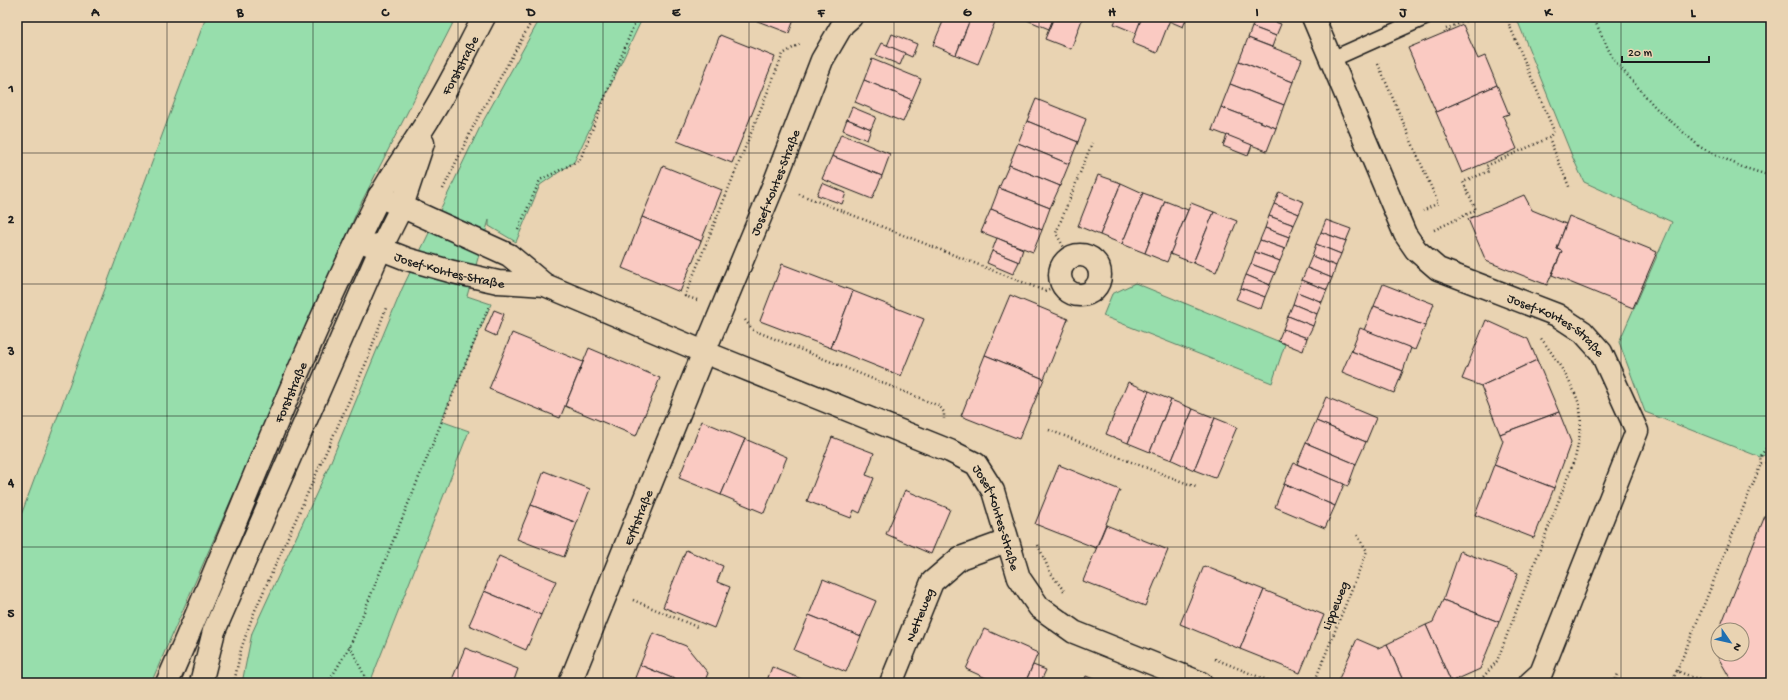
<svg xmlns="http://www.w3.org/2000/svg" width="1788" height="700" viewBox="0 0 1788 700" font-family="'Gochi Hand',sans-serif">
	<style>
		.green { fill: #97deac; stroke: #5a7d64 }
		.building { fill: #facac2; stroke: #1c1c1c }
		.lines { fill: none; stroke-linecap: round; stroke-linejoin: round }
		.lane-casing { stroke: #1c1c1c; stroke-width: 18 }
		.street-casing { stroke: #1c1c1c; stroke-width: 25 }
		.path { stroke: #1c1c1c; stroke-width: 2.5; stroke-dasharray: 1 3; stroke-linecap: butt }
		.lane { stroke: #e9d3b2; stroke-width: 15 }
		.street { stroke: #e9d3b2; stroke-width: 22 }
		.grid { fill: none; stroke: #1c1c1c; stroke-width: 1; stroke-opacity: 0.55 }
		.labels { text-anchor: middle; stroke-width: 3; stroke-linejoin: round; paint-order: stroke }
		.street-label { font-size: 13px; fill: #1c1c1c; stroke: #e9d3b2 }
		.neatline { fill: none; stroke: #1c1c1c; stroke-width: 1.5 }
		.grid-label { font-size: 13px; text-anchor: middle; font-weight: bold; fill: #1c1c1c }
	</style>
	<rect width="100%" height="100%" fill="#e9d3b2"/>
	<filter id="ink" filterUnits="userSpaceOnUse"><feTurbulence type="fractalNoise" baseFrequency=".025" numOctaves="2"/><feDisplacementMap in="SourceGraphic" scale="8" xChannelSelector="R" yChannelSelector="G"/><feConvolveMatrix kernelMatrix="1 2 1 2 8 2 1 2 1" color-interpolation-filters="sRGB"/></filter>
	<g filter="url(#ink)">
		<g class="green">
			<polygon points="206,17 456,17 359,207 151,683 17,683 17,526"/>
			<polygon points="541,17 643,17 574,162 540,185 516,242 489,226 489,220 467,296 491,304 441,421 469,431 371,680 364,683 242,683 252,633 329,466 402,289 481,125"/>
			<polygon points="1516,17 1768,17 1771,19 1771,452 1760,457 1645,412 1619,342 1672,222 1584,182 1572,156"/>
			<polygon points="1135,283 1285,344 1272,383 1103,316 1112,294"/>
		</g>
		<g class="building">
			<polygon points="747,17 795,17 789,33"/>
			<polygon points="945,17 971,17 956,55 933,45"/>
			<polygon points="971,17 997,17 978,64 956,55"/>
			<polygon points="1028,17 1054,17 1049,29 1027,20"/>
			<polygon points="1054,17 1083,17 1071,49 1045,39"/>
			<polygon points="1117,17 1142,17 1136,33 1114,24"/>
			<polygon points="1142,17 1171,17 1157,53 1132,43"/>
			<polygon points="1171,17 1187,17 1183,27 1169,21"/>
			<polygon points="1256,17 1261,17 1281,24 1276,36 1252,27"/>
			<polygon points="1463,25 1478,59 1485,56 1497,85 1436,112 1408,48"/>
			<polygon points="1252,27 1276,36 1272,47 1248,38"/>
			<polygon points="892,34 917,44 912,57 887,46"/>
			<polygon points="720,35 775,57 732,163 677,141"/>
			<polygon points="1248,38 1302,59 1293,82 1239,61"/>
			<polygon points="882,43 905,53 900,65 876,55"/>
			<polygon points="872,59 921,79 912,100 864,80"/>
			<polygon points="1239,61 1293,82 1284,105 1230,84"/>
			<polygon points="864,80 912,100 903,122 855,102"/>
			<polygon points="1230,84 1284,105 1276,128 1221,107"/>
			<polygon points="1497,85 1509,114 1503,116 1517,149 1462,173 1436,112"/>
			<polygon points="1036,99 1086,119 1078,142 1027,121"/>
			<polygon points="852,107 876,117 871,129 847,119"/>
			<polygon points="1221,107 1276,128 1267,151 1212,130"/>
			<polygon points="847,119 871,129 867,140 843,130"/>
			<polygon points="1027,121 1078,142 1069,164 1018,143"/>
			<polygon points="841,134 890,154 882,176 832,156"/>
			<polygon points="1227,135 1252,145 1248,156 1223,146"/>
			<polygon points="1018,143 1069,164 1060,186 1009,165"/>
			<polygon points="832,156 882,176 872,199 822,179"/>
			<polygon points="1009,165 1060,186 1050,208 999,188"/>
			<polygon points="663,166 722,190 701,241 642,217"/>
			<polygon points="1098,175 1121,183 1100,235 1078,226"/>
			<polygon points="822,183 846,193 842,204 817,195"/>
			<polygon points="1121,183 1143,193 1122,244 1100,235"/>
			<polygon points="999,188 1050,208 1042,230 991,209"/>
			<polygon points="1279,192 1304,202 1299,214 1274,204"/>
			<polygon points="1143,193 1165,201 1145,253 1122,244"/>
			<polygon points="1524,195 1532,210 1566,224 1557,249 1562,251 1547,285 1486,261 1468,219"/>
			<polygon points="1165,201 1188,210 1167,262 1145,253"/>
			<polygon points="1191,203 1214,212 1193,263 1170,254"/>
			<polygon points="1274,204 1299,214 1294,225 1269,216"/>
			<polygon points="991,209 1042,230 1033,252 981,232"/>
			<polygon points="1214,212 1237,221 1216,272 1193,263"/>
			<polygon points="1269,216 1294,225 1289,237 1265,228"/>
			<polygon points="1569,216 1657,252 1633,308 1552,275 1562,251 1557,249"/>
			<polygon points="642,217 701,241 680,292 622,268"/>
			<polygon points="1326,220 1351,229 1346,241 1321,232"/>
			<polygon points="1265,228 1289,237 1285,249 1260,240"/>
			<polygon points="1321,232 1346,241 1341,254 1316,244"/>
			<polygon points="997,238 1023,249 1019,262 992,251"/>
			<polygon points="1260,240 1285,249 1280,261 1255,252"/>
			<polygon points="1316,244 1341,254 1336,266 1312,256"/>
			<polygon points="992,251 1019,262 1013,274 987,263"/>
			<polygon points="1255,252 1280,261 1275,273 1251,264"/>
			<polygon points="1312,256 1336,266 1332,278 1307,268"/>
			<polygon points="782,264 853,291 831,348 760,321"/>
			<polygon points="1251,264 1275,273 1270,285 1246,275"/>
			<polygon points="1307,268 1332,278 1327,290 1302,280"/>
			<polygon points="1246,275 1270,285 1265,297 1241,288"/>
			<polygon points="1302,280 1327,290 1322,302 1297,292"/>
			<polygon points="1383,284 1434,304 1425,326 1374,306"/>
			<polygon points="1241,288 1265,297 1261,309 1236,299"/>
			<polygon points="853,291 924,319 901,376 831,348"/>
			<polygon points="1297,292 1322,302 1317,314 1293,304"/>
			<polygon points="1010,295 1068,319 1044,379 985,355"/>
			<polygon points="1293,304 1317,314 1313,326 1288,316"/>
			<polygon points="1374,306 1425,326 1415,350 1364,330"/>
			<polygon points="494,310 504,314 496,336 485,331"/>
			<polygon points="1288,316 1313,326 1307,338 1283,329"/>
			<polygon points="1486,320 1528,339 1537,360 1481,386 1462,379"/>
			<polygon points="1360,328 1411,348 1403,371 1351,351"/>
			<polygon points="1283,329 1307,338 1303,351 1278,341"/>
			<polygon points="512,333 583,362 560,418 489,389"/>
			<polygon points="589,348 660,378 636,436 565,406"/>
			<polygon points="1351,351 1403,371 1394,393 1342,372"/>
			<polygon points="985,355 1044,379 1019,439 961,416"/>
			<polygon points="1537,360 1559,412 1500,434 1481,386"/>
			<polygon points="1128,382 1149,391 1128,443 1106,434"/>
			<polygon points="1149,391 1171,400 1150,452 1128,443"/>
			<polygon points="1326,397 1376,418 1366,442 1316,421"/>
			<polygon points="1171,400 1193,409 1172,460 1150,452"/>
			<polygon points="1193,409 1215,418 1194,470 1172,460"/>
			<polygon points="1559,412 1571,442 1554,488 1494,465 1503,441 1500,434"/>
			<polygon points="1215,418 1237,427 1215,478 1194,470"/>
			<polygon points="702,421 745,439 721,495 679,478"/>
			<polygon points="1316,421 1366,442 1356,464 1306,443"/>
			<polygon points="832,437 874,453 866,475 874,478 860,513 854,510 851,518 807,501"/>
			<polygon points="745,439 787,457 764,513 721,495"/>
			<polygon points="1306,443 1356,464 1348,486 1297,464"/>
			<polygon points="1294,463 1344,484 1335,506 1284,484"/>
			<polygon points="1059,465 1120,490 1096,548 1035,524"/>
			<polygon points="1494,465 1554,488 1534,538 1475,515"/>
			<polygon points="544,471 590,489 577,523 531,505"/>
			<polygon points="1284,484 1335,506 1325,528 1275,507"/>
			<polygon points="905,490 950,509 931,554 886,534"/>
			<polygon points="1771,501 1771,683 1733,683 1712,647 1718,632 1718,654 1742,654 1742,630 1719,630"/>
			<polygon points="531,505 577,523 564,557 517,539"/>
			<polygon points="1106,525 1168,550 1145,606 1083,581"/>
			<polygon points="686,550 723,566 717,582 730,587 714,628 663,607"/>
			<polygon points="1460,551 1518,573 1499,622 1443,600"/>
			<polygon points="499,556 556,581 541,615 484,591"/>
			<polygon points="1204,566 1264,590 1240,649 1180,624"/>
			<polygon points="823,579 876,601 861,636 809,615"/>
			<polygon points="1264,590 1324,615 1300,673 1240,649"/>
			<polygon points="484,591 541,615 526,650 469,625"/>
			<polygon points="1443,600 1499,622 1480,669 1451,682 1426,625 1433,622"/>
			<polygon points="809,615 861,636 846,672 794,650"/>
			<polygon points="1426,625 1451,682 1448,683 1404,683 1387,644"/>
			<polygon points="984,629 1038,653 1025,683 997,683 966,669"/>
			<polygon points="653,633 686,646 708,673 704,683 684,683 640,665"/>
			<polygon points="1357,639 1378,648 1387,644 1404,683 1337,683"/>
			<polygon points="465,648 518,669 513,683 451,682"/>
			<polygon points="640,665 684,683 633,683"/>
			<polygon points="1033,665 1046,670 1040,683 1025,683"/>
			<polygon points="772,667 811,683 766,683"/>
			<polygon points="1086,676 1103,683 1083,683"/>
		</g>
		<g class="lines">
			<defs>
				<polyline id="lane" points="1330,60 1426,17"/>
				<g id="street">
					<path id="s1" d="M1313 17 1405 234 1416 250 1438 269 1557 315 1583 332 1601 352 1637 431 1541 673 1530 683"/>
					<path id="s2" d="M379 196 509 255 545 285 704 352 774 184 822 60 843 24 851 17"/>
					<path id="s3" d="M366 243 407 259 453 272 498 282 545 285"/>
					<circle cx="1080" cy="275" r="20"/>
					<path id="s4" d="M167 683C236 527 295 366 371 213 388 177 413 146 433 112 452 81 467 49 484 17"/>
					<polyline points="201,683 214,631 380,250 402,206 423,143"/>
					<path id="s5" d="M570 683 704 352 950 451 976 464 993 491 1019 578 1039 607 1074 632 1201 683"/>
					<path id="s6" d="M891 683 932 582 960 558 1007 541"/>
				</g>
			</defs>
			<use href="#lane" class="lane-casing"/>
			<use href="#street" class="street-casing"/>
			<g class="path">
				<polyline points="1506,17 1554,131 1549,138"/>
				<polyline points="1593,17 1613,59 1656,108 1700,147 1742,167 1771,176"/>
				<polyline points="1446,29 1475,17"/>
				<polyline points="1378,64 1438,203 1423,211"/>
				<polyline points="443,189 475,123 534,17"/>
				<polyline points="799,194 1045,291 1060,284"/>
				<polyline points="518,230 540,180 580,160 637,17"/>
				<polyline points="1434,230 1476,210 1463,182 1489,171 1486,166 1549,138 1570,189"/>
				<polyline points="1069,257 1056,233 1092,143"/>
				<polyline points="697,300 685,296 783,54 801,43"/>
				<polyline points="745,320 753,330 939,406 944,412 944,419"/>
				<polyline points="1049,430 1196,487"/>
				<polyline points="1761,464 1771,462"/>
				<polyline points="1038,545 1050,572 1064,591"/>
				<polyline points="633,600 697,627"/>
				<polyline points="350,646 368,683"/>
				<polyline points="1215,659 1274,683"/>
				<polyline points="1677,671 1761,464 1760,457 1769,444 1771,436"/>
				<polyline points="234,683 241,649 253,615 348,403 366,363 386,308"/>
				<polyline points="328,683 350,646 489,306"/>
				<polyline points="1314,683 1367,551 1357,535"/>
				<path d="M1478 683 1497 661 1575 458C1579 442 1584 417 1578 401 1571 381 1553 354 1540 337"/>
				<polyline points="1614,683 1618,674"/>
				<polyline points="1671,683 1677,671 1708,683"/>
			</g>
			<use href="#lane" class="lane"/>
			<use href="#street" class="street"/>
		</g>
	</g>
	<path class="grid" d="M167 17V683M313 17V683M458 17V683M603 17V683M749 17V683M894 17V683M1039 17V683M1185 17V683M1330 17V683M1475 17V683M1621 17V683M17 153H1771M17 284H1771M17 416H1771M17 547H1771"/>
	<g class="labels">
		<g class="street-label">
			<text dy="5" stroke="none"><textPath href="#s4" startOffset="685">Forststraße</textPath></text>
			<text dy="5" stroke="none"><textPath href="#s2" startOffset="546">Josef-Kohtes-Straße</textPath></text>
			<text dy="5" stroke="none"><textPath href="#s3" startOffset="88">Josef-Kohtes-Straße</textPath></text>
			<text dy="5" stroke="none"><textPath href="#s1" startOffset="416">Josef-Kohtes-Straße</textPath></text>
			<text dy="5" stroke="none"><textPath href="#s4" startOffset="316">Forststraße</textPath></text>
			<text dy="5" stroke="none"><textPath href="#s5" startOffset="179">Erftstraße</textPath></text>
			<text dy="5" stroke="none"><textPath href="#s5" startOffset="709">Josef-Kohtes-Straße</textPath></text>
			<text transform="translate(1334 605) rotate(-68)" y="5">Lippeweg</text>
			<text dy="5" stroke="none"><textPath href="#s6" startOffset="74">Netteweg</textPath></text>
		</g>
	</g>
	<rect width="1788" height="700" fill="none" stroke="#e9d3b2" stroke-width="44"/>
	<g transform="translate(1730 642) rotate(124)"><circle r="19" fill="#e9d3b2" stroke="#978a76"/>
	<path d="M0-3L7 15L0 10L-7 15Z" fill="#1f6fb2"/>
	<text y="-6" font-size="11" font-weight="bold" text-anchor="middle" fill="#1c1c1c">N</text>
	</g>
	<path d="M1622 56v6h87v-6" fill="none" stroke="#1c1c1c" stroke-width="2"/>
	<text x="1628" y="56" font-size="12" fill="#1c1c1c" stroke="#e9d3b2" stroke-width="3" paint-order="stroke">20 m</text>
	<rect x="22" y="22" width="1744" height="656" class="neatline"/>
	<g class="grid-label">
		<text x="95" y="16">A</text>
		<text x="240" y="16">B</text>
		<text x="385" y="16">C</text>
		<text x="531" y="16">D</text>
		<text x="676" y="16">E</text>
		<text x="821" y="16">F</text>
		<text x="967" y="16">G</text>
		<text x="1112" y="16">H</text>
		<text x="1257" y="16">I</text>
		<text x="1403" y="16">J</text>
		<text x="1548" y="16">K</text>
		<text x="1693" y="16">L</text>
		<text x="11" y="92">1</text>
		<text x="11" y="223">2</text>
		<text x="11" y="355">3</text>
		<text x="11" y="486">4</text>
		<text x="11" y="617">5</text>
	</g>
</svg>
